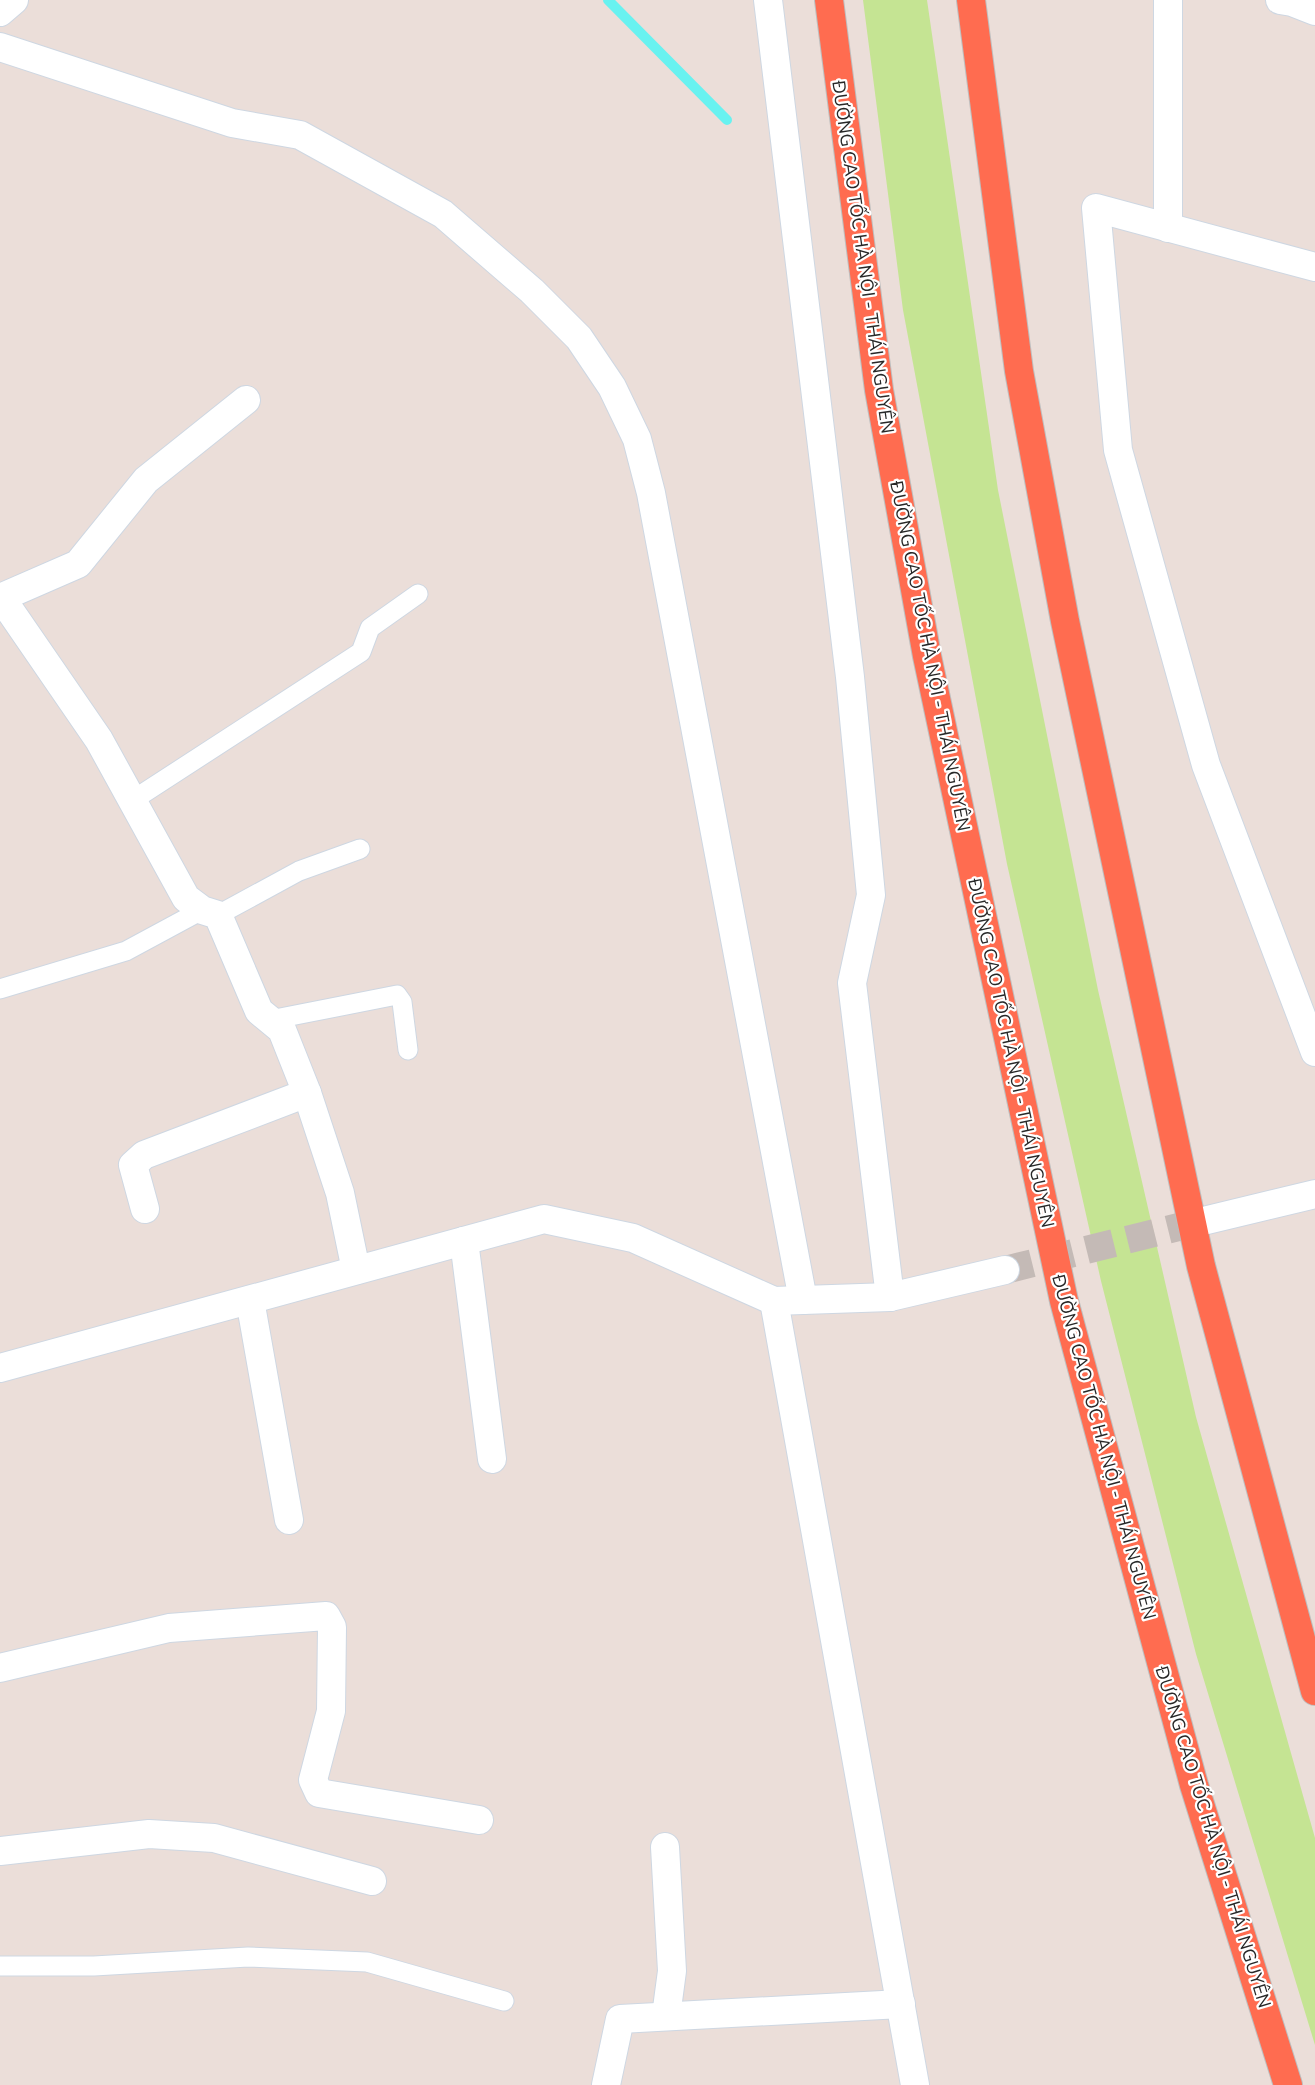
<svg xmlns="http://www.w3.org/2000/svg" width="1315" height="2085" viewBox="0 0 1315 2085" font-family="'Nunito Sans',sans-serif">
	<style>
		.green { fill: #c5e493 }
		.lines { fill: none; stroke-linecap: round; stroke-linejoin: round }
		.stream { stroke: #68f2f0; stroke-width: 10 }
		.street-tunnel { stroke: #c4bab6; stroke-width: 28; stroke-dasharray: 28 14; stroke-linecap: butt }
		.lane-casing { stroke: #ced7e2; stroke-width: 21 }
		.street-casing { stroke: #ced7e2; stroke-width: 30 }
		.highway-casing { stroke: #bebebe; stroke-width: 30 }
		.lane { stroke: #fff; stroke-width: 19 }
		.street { stroke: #fff; stroke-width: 28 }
		.highway { stroke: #ff6c50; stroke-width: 28 }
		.labels { text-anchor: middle; stroke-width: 4.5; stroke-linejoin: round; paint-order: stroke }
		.street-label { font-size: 18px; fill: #282828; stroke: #fff }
	</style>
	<rect width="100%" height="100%" fill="#ebded9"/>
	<polygon class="green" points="863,0 927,0 998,490 1098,990 1196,1417 1315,1838 1315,2045 1196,1654 1101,1281 1007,864 903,310"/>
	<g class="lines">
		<polyline class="stream" points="608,0 727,120"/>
		<polyline class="street-tunnel" points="1005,1270 1199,1222"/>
		<defs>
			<g id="lane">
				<polyline points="133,800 361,652 370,628 418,594"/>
				<polyline points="218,915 299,871 360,849"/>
				<polyline points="0,989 126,951 202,910"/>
				<polyline points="270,1020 397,995 402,1002 408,1050"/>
				<polyline points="0,1966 94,1966 248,1957 367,1962 504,2001"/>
			</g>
			<g id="street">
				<polyline points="768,0 850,677 871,895 852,983 890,1297"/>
				<polyline points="1280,0 1292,2 1315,11"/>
				<polyline points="0,12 14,0"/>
				<polyline points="0,47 232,123 300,135 443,214 532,291 579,338 612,387 637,439 651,493 803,1300"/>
				<polyline points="1168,228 1168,0"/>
				<polyline points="1315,267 1096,208 1118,450 1206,765 1315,1052"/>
				<polyline points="0,598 78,564 146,480 246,400"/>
				<polyline points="0,603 11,612 99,740 186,898 202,910 218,915 259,1011 282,1030 307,1093 340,1193 356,1270"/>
				<polyline points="145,1209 133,1165 144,1155 307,1093"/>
				<polyline points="1199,1222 1315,1194"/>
				<polyline points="464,1241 492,1459"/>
				<polyline points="250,1300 289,1520"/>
				<polyline points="774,1301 915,2085"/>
				<polyline points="0,1368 544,1219 633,1238 774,1301 890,1297 1005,1270"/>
				<polyline points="0,1668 169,1628 326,1616 332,1627 331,1711 313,1780 319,1793 479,1820"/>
				<polyline points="665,1847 672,1971 666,2016"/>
				<polyline points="0,1851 149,1834 214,1838 372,1881"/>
				<polyline points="606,2085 620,2019 901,2004"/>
			</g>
			<g id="highway">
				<polyline points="829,0 879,390 927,656 1064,1301 1194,1785 1288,2085"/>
				<polyline points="971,0 1019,371 1065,621 1201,1266 1315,1691"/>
			</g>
		</defs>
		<use href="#lane" class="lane-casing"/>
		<use href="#street" class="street-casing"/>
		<use href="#highway" class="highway-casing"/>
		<use href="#lane" class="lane"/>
		<use href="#street" class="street"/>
		<use href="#highway" class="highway"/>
	</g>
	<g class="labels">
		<g class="street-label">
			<text transform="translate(863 257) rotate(82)" y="6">ĐƯỜNG CAO TỐC HÀ NỘI - THÁI NGUYÊN</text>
			<text transform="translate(930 656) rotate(79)" y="6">ĐƯỜNG CAO TỐC HÀ NỘI - THÁI NGUYÊN</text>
			<text transform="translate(1011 1053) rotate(78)" y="6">ĐƯỜNG CAO TỐC HÀ NỘI - THÁI NGUYÊN</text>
			<text transform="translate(1104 1447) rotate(75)" y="6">ĐƯỜNG CAO TỐC HÀ NỘI - THÁI NGUYÊN</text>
			<text transform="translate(1213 1837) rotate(73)" y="6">ĐƯỜNG CAO TỐC HÀ NỘI - THÁI NGUYÊN</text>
		</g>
	</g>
</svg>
